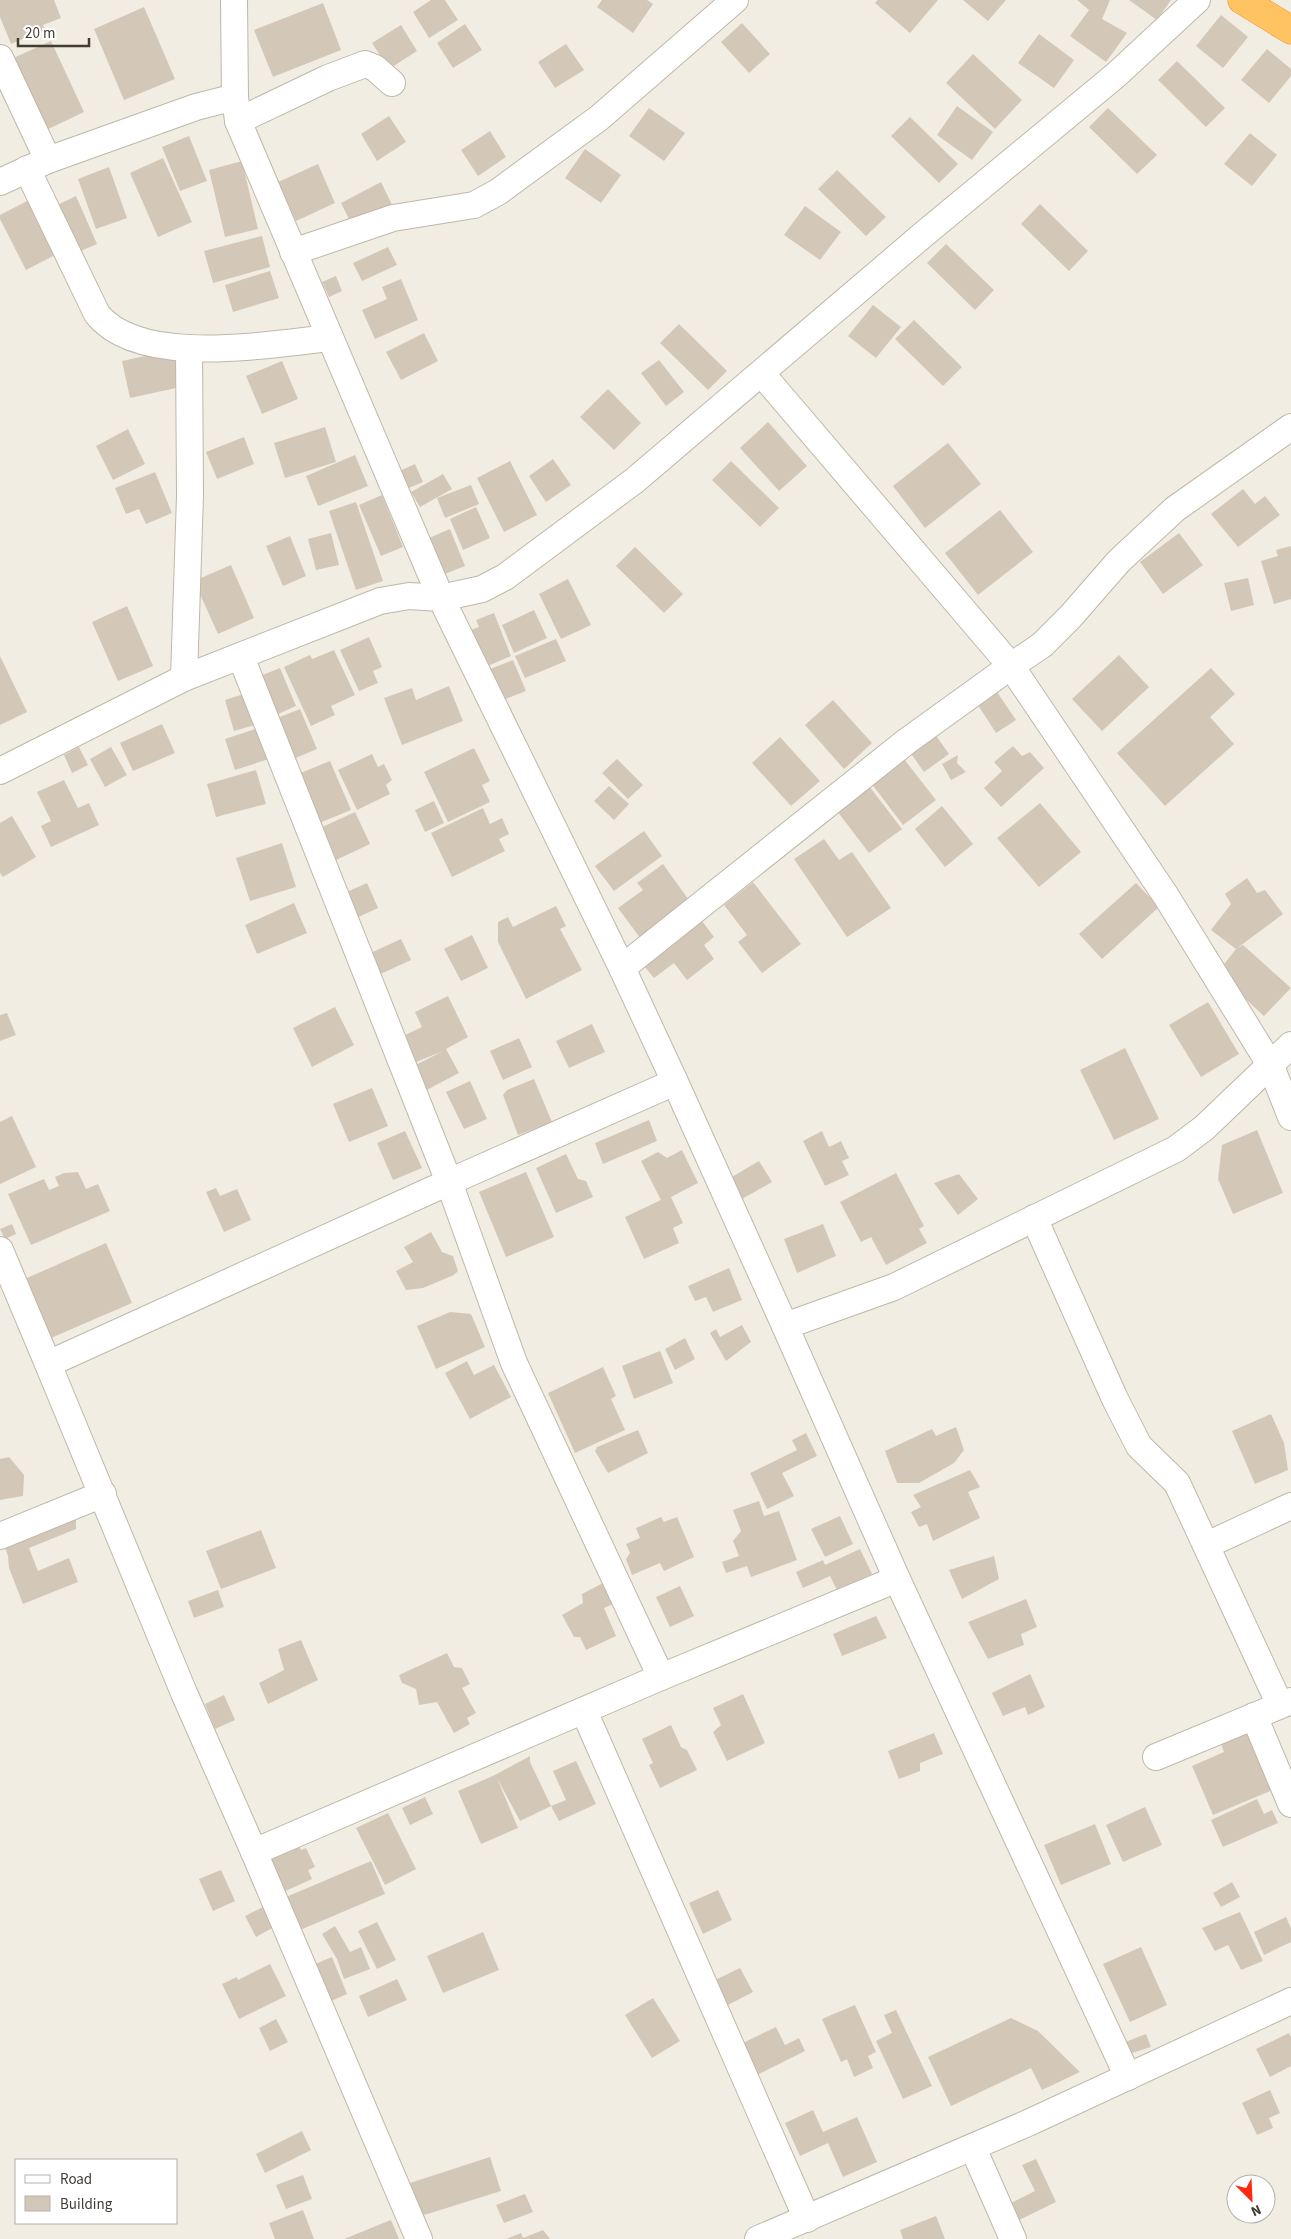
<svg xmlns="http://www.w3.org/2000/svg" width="1291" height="2239" viewBox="0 0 1291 2239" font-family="'Source Sans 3',sans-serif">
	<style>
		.building { fill: #d3c8b8 }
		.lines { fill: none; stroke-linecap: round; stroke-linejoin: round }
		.minor-casing { stroke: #c0b7a9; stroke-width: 28 }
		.highway-casing { stroke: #de9731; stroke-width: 29 }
		.minor { stroke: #fff; stroke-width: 26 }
		.highway { stroke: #ffc461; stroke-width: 28 }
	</style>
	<rect width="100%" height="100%" fill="#f2ede3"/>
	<g class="building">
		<polygon points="0,0 54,0 61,18 43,25 45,30 11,44 0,17"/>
		<polygon points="431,0 445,0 458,20 429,38 413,12"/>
		<polygon points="602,0 647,0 653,4 633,33 597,7"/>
		<polygon points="878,0 938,0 910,33 875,3"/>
		<polygon points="963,0 1006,0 988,21"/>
		<polygon points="1077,0 1110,0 1102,19 1127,33 1106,62 1070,36 1089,10"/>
		<polygon points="1129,0 1171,0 1157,20"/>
		<polygon points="323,3 341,50 273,77 254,30"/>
		<polygon points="144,7 175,79 124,100 94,29"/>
		<polygon points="1221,15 1248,37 1223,68 1196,46"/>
		<polygon points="742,23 770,54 749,73 721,42"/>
		<polygon points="465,24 482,50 453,68 437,43"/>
		<polygon points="401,25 417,51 389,69 372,43"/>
		<polygon points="1039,34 1074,60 1054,88 1018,63"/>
		<polygon points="51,41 84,112 42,132 9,60"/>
		<polygon points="566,44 584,70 555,88 538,62"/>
		<polygon points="1267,49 1291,69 1291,76 1269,103 1241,80"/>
		<polygon points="973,54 1022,100 995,129 946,83"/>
		<polygon points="1177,61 1225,108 1206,127 1158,80"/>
		<polygon points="957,106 993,132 972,160 937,135"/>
		<polygon points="649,108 685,133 664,161 629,136"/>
		<polygon points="1108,108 1157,155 1137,174 1089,127"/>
		<polygon points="389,116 406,142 377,161 361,134"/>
		<polygon points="910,117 958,164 939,183 891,136"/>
		<polygon points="490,131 506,157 478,176 461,150"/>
		<polygon points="1250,133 1277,155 1252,186 1224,164"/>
		<polygon points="189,136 207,181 180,191 162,147"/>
		<polygon points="585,149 621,175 601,203 565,178"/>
		<polygon points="163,158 192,222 158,237 130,173"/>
		<polygon points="242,161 258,229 225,237 209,170"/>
		<polygon points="318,164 335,203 296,221 278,182"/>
		<polygon points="109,167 127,218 96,229 78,179"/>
		<polygon points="837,170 886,217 866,236 818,189"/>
		<polygon points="381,182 394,209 354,229 341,203"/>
		<polygon points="76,196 97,244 71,255 51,208"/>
		<polygon points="31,199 59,253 26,270 0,219 0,215"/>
		<polygon points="1040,204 1088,251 1069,271 1021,224"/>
		<polygon points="805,206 841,232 820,260 784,235"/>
		<polygon points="262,236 270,267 213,283 204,251"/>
		<polygon points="946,244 994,290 975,310 927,263"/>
		<polygon points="388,247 397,265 362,281 353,263"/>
		<polygon points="270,271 279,298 233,312 225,285"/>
		<polygon points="336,276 342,291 329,297 322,282"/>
		<polygon points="401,279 418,320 375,339 362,310 387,299 382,287"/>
		<polygon points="873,305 901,327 876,358 848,336"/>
		<polygon points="914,320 962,367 943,386 895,339"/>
		<polygon points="679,324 727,371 708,390 660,343"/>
		<polygon points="424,333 438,361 401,380 386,352"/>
		<polygon points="173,350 181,387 130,398 122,361"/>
		<polygon points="659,360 684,392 666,406 641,373"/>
		<polygon points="282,361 298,399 262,414 246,376"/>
		<polygon points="608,389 641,423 614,450 580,417"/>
		<polygon points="768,422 807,466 779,491 740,448"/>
		<polygon points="325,427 336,462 285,478 274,443"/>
		<polygon points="128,429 145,464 113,480 96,446"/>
		<polygon points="244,437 254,464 217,479 206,452"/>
		<polygon points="948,443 981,484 925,528 893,486"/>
		<polygon points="355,455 368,486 318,506 306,476"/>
		<polygon points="553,459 571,485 546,502 529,476"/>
		<polygon points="510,461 537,515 504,532 477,478"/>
		<polygon points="731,461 779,508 760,527 712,480"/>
		<polygon points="415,464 423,482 404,490 397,472"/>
		<polygon points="155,472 172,513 146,524 139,509 126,514 115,488"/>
		<polygon points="443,474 452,489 420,507 411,492"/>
		<polygon points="471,485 479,504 445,518 437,498"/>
		<polygon points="1243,489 1255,504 1265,496 1280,515 1238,547 1211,514"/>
		<polygon points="382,495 403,547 381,556 359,505"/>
		<polygon points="356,502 383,581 356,590 329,511"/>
		<polygon points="476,507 490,538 463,550 450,519"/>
		<polygon points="1000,510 1033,552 978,595 945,553"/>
		<polygon points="450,529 465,566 445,574 429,538"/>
		<polygon points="331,533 339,565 316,570 308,539"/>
		<polygon points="1179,533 1203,565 1163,594 1140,562"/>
		<polygon points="290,536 306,576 283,586 266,546"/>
		<polygon points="1291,546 1291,599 1274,604 1261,561 1278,556 1276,550"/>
		<polygon points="635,547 683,594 664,613 616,566"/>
		<polygon points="231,565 254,618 218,634 194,581"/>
		<polygon points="1248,578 1254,605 1231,611 1224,583"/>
		<polygon points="568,579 591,625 561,639 539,594"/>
		<polygon points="127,606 153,666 118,681 92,622"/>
		<polygon points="534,610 547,638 514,653 502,625"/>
		<polygon points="494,613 511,656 483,668 468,631 479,627 476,620"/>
		<polygon points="369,637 382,667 373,671 378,683 359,691 340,650"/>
		<polygon points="556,639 566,661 525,678 515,656"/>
		<polygon points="334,650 355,695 331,706 335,715 311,726 284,667 310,655 312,659"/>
		<polygon points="1119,655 1149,687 1102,731 1072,699"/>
		<polygon points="0,656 27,712 0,725"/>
		<polygon points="513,660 526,691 498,702 485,671"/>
		<polygon points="280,668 296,706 276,715 260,676"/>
		<polygon points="1211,668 1235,694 1210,717 1234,744 1165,806 1117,753"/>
		<polygon points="449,686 463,721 402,745 384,698 412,688 416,700"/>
		<polygon points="250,692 259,724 234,731 225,700"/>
		<polygon points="997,692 1016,720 996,733 978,705"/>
		<polygon points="833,700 872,743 844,769 805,725"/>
		<polygon points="300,709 317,749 291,760 275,719"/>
		<polygon points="162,724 175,753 133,771 120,743"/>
		<polygon points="261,727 272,758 235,770 225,739"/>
		<polygon points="932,730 949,754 924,772 907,748"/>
		<polygon points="780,737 820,781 791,806 752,763"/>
		<polygon points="1013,746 1022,756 1030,752 1044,768 1001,807 984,788 1002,771 994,762"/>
		<polygon points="79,747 88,765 72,773 64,755"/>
		<polygon points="111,747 127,775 105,787 90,759"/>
		<polygon points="474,748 490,781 482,785 490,802 448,822 424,772"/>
		<polygon points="372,754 378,767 384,764 392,780 386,785 390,794 357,810 338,770"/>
		<polygon points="900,754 936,800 903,825 868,779"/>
		<polygon points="958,755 957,763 966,772 951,780 942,764"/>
		<polygon points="617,759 643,785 628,799 602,773"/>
		<polygon points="330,761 351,810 317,824 296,775"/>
		<polygon points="256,770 266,804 216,817 207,784"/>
		<polygon points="64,780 78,808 89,803 99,825 51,847 41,826 51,821 37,792"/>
		<polygon points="866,782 902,829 869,853 834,807"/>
		<polygon points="609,786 629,804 614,820 594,801"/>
		<polygon points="434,801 444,823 425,832 415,810"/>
		<polygon points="1040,803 1081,852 1039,887 997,838"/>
		<polygon points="942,806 973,844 945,867 915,829"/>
		<polygon points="483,808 490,824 502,818 509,834 499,839 505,851 452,877 431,833"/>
		<polygon points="355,812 370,844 336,860 320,828"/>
		<polygon points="12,816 36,857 3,877 0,873 0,823"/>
		<polygon points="644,831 662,856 614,891 595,866"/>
		<polygon points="824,839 839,860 852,852 891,908 847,937 794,859"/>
		<polygon points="282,843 296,887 250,901 236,858"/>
		<polygon points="663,864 691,903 641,939 618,908 643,890 637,883"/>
		<polygon points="1247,878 1257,893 1265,890 1283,914 1236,949 1211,930 1231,904 1225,894"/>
		<polygon points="753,882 801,944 762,973 738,942 747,935 724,905"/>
		<polygon points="367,883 378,908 352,920 340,895"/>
		<polygon points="1136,883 1159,907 1102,959 1079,934"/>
		<polygon points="294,903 307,933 257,954 245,925"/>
		<polygon points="556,906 566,926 560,929 582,970 526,999 498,942 498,922 508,917 513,927"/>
		<polygon points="699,917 714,937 704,945 714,959 687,980 674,963 654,978 639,960"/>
		<polygon points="472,935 488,968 461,981 444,949"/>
		<polygon points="401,939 411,960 374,977 364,956"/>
		<polygon points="1243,945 1291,988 1264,1016 1217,973 1236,949"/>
		<polygon points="448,996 468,1037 446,1049 459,1073 419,1094 406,1070 443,1051 416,1062 403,1036 422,1027 415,1012"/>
		<polygon points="1208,1002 1239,1054 1201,1077 1169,1025"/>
		<polygon points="335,1007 354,1045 312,1067 293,1028"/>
		<polygon points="7,1013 16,1035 0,1041 0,1015"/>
		<polygon points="592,1024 605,1052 569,1068 556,1041"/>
		<polygon points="519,1038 532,1067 503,1080 490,1051"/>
		<polygon points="1125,1048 1159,1119 1114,1140 1080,1070"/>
		<polygon points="534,1079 552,1122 518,1135 503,1095 507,1090"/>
		<polygon points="470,1081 487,1119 464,1129 446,1092"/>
		<polygon points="372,1088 388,1126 349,1142 333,1104"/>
		<polygon points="12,1116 36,1167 0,1184 0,1122"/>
		<polygon points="649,1120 657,1141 603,1164 595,1143"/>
		<polygon points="1257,1130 1283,1193 1233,1214 1218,1179 1222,1145"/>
		<polygon points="405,1131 422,1168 393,1180 377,1143"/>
		<polygon points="822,1131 829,1147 841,1141 849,1158 842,1161 849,1175 825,1186 803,1141"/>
		<polygon points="682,1150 698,1183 671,1197 683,1223 673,1228 679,1243 644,1259 625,1217 661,1200 641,1161 658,1152 667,1158"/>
		<polygon points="566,1154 578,1179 586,1181 593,1197 556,1213 536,1168"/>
		<polygon points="759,1161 772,1182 737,1202 725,1181"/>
		<polygon points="78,1172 86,1189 98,1184 110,1211 31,1245 8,1194 44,1179 49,1190 59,1186 55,1177 64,1173"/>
		<polygon points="526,1172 554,1237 506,1257 479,1192"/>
		<polygon points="896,1173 924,1226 919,1229 927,1243 886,1265 871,1237 861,1242 840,1202"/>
		<polygon points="959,1174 978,1199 958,1215 934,1183"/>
		<polygon points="216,1188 220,1196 237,1189 251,1220 224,1232 206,1192"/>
		<polygon points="12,1224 16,1234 5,1239 0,1229"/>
		<polygon points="823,1224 836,1256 797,1273 784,1239"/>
		<polygon points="431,1232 442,1252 453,1256 458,1271 454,1275 423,1288 406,1290 396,1271 413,1262 404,1247"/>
		<polygon points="106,1243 132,1303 44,1341 18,1282"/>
		<polygon points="729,1268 742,1300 713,1312 706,1297 695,1301 688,1286"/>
		<polygon points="450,1312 471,1314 485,1347 436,1369 417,1326"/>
		<polygon points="742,1325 751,1342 726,1361 710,1333 716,1329 720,1337"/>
		<polygon points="685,1338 695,1359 675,1370 665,1349"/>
		<polygon points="660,1351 673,1383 634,1399 622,1366"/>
		<polygon points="467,1361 474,1375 494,1365 511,1397 470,1419 445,1373"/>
		<polygon points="603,1367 616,1396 611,1399 625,1430 575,1453 548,1393"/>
		<polygon points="1271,1414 1284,1443 1288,1470 1255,1484 1232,1431"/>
		<polygon points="956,1427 964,1450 954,1463 919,1483 897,1483 885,1451 932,1429 936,1436"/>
		<polygon points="638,1430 648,1453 608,1473 595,1451 597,1447"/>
		<polygon points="806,1433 817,1456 782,1473 794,1496 767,1509 750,1473 797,1450 792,1440"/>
		<polygon points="9,1457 24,1475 23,1496 0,1500 0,1459"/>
		<polygon points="970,1470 980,1487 968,1492 980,1518 933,1541 927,1524 919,1527 911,1512 921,1507 913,1495"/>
		<polygon points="759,1501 764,1516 779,1511 797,1560 751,1577 747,1566 726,1573 722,1562 739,1556 733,1541 741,1531 733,1510"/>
		<polygon points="76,1513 76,1529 29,1548 38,1571 69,1558 78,1582 23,1604 9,1568 8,1556 3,1542"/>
		<polygon points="840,1516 853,1544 825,1557 811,1529"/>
		<polygon points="661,1517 664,1522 677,1517 694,1557 664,1571 660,1563 632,1575 626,1559 630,1553 626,1544 640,1538 636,1528"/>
		<polygon points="261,1530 276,1568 221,1589 206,1551"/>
		<polygon points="860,1549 872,1574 837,1590 830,1576 803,1588 796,1572 823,1560 825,1565"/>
		<polygon points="994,1556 999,1579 962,1599 949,1570"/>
		<polygon points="603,1583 613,1604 604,1608 616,1636 586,1650 580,1637 574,1637 562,1615 583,1603 582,1594"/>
		<polygon points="680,1586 694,1616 670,1627 656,1597"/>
		<polygon points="218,1590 224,1607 194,1618 188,1601"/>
		<polygon points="1026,1599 1037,1627 1021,1634 1024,1645 988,1659 968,1622"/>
		<polygon points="876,1616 887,1638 842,1656 833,1634"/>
		<polygon points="301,1640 318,1680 268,1704 259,1683 284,1670 278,1649"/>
		<polygon points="447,1653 454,1667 462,1668 470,1684 462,1688 476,1713 467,1718 470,1724 454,1733 437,1702 419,1705 416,1689 402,1683 399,1675"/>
		<polygon points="1030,1674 1045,1707 1028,1715 1025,1707 1003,1716 992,1693"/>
		<polygon points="743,1694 765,1743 727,1761 713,1732 721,1725 713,1708"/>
		<polygon points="224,1695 235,1720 215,1729 205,1704"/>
		<polygon points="671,1725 681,1747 687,1750 697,1770 660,1788 649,1765 653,1763 642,1739"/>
		<polygon points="1250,1728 1275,1789 1213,1815 1192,1766 1224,1752 1220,1741"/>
		<polygon points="934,1733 943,1754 920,1763 920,1771 899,1779 888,1751"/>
		<polygon points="530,1756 530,1762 551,1806 520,1821 497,1778 518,1828 481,1844 458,1791 495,1775"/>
		<polygon points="576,1761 596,1804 559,1821 551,1806 566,1800 553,1771"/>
		<polygon points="425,1797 433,1814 410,1825 402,1808"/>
		<polygon points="1257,1799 1264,1814 1272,1810 1278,1823 1223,1847 1211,1820"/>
		<polygon points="1145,1807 1162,1845 1123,1862 1106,1825"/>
		<polygon points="388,1813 416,1869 385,1885 356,1828"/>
		<polygon points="1095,1824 1111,1864 1061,1885 1044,1845"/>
		<polygon points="297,1841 301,1850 306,1848 315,1867 308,1870 312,1879 281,1893 264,1856"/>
		<polygon points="371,1861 385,1894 300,1930 286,1897"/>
		<polygon points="221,1870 235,1901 213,1911 199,1879"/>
		<polygon points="1232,1882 1240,1897 1221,1907 1213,1893"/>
		<polygon points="718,1890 732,1920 703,1934 689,1903"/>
		<polygon points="263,1907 274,1927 256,1937 245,1916"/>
		<polygon points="1240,1912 1263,1961 1241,1970 1228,1945 1215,1951 1202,1928"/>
		<polygon points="1286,1917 1291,1928 1291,1942 1264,1955 1254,1932"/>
		<polygon points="377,1922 396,1960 377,1969 358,1931"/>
		<polygon points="335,1926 350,1952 361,1947 370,1969 344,1979 337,1959 322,1934"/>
		<polygon points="483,1932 499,1970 443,1993 427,1956"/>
		<polygon points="1141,1947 1167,2005 1130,2022 1103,1964"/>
		<polygon points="332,1957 347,1994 329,2002 313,1965"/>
		<polygon points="270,1964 286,1996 239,2019 222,1984 237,1977 238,1980"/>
		<polygon points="740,1968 753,1992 724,2007 711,1982"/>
		<polygon points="397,1979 407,2000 368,2017 359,1996"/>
		<polygon points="653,1998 680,2041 652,2058 625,2015"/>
		<polygon points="855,2005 876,2052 868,2056 873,2068 854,2077 847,2059 841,2062 822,2019"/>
		<polygon points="896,2010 932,2086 903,2099 876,2041 892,2033 884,2015"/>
		<polygon points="1011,2018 1038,2031 1080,2072 1042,2090 1031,2068 951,2106 928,2057"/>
		<polygon points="276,2019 288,2042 270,2051 259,2028"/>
		<polygon points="776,2027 785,2045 799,2038 805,2051 757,2075 744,2047 745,2042"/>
		<polygon points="1289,2033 1291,2037 1291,2066 1270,2077 1256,2049"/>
		<polygon points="1146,2034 1151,2047 1129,2054 1125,2042"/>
		<polygon points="1270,2090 1280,2113 1269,2118 1273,2128 1257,2135 1242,2103"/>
		<polygon points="813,2110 823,2132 857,2117 877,2162 843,2177 828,2143 800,2156 785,2123"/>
		<polygon points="302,2131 311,2150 265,2173 256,2154"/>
		<polygon points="490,2157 501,2191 421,2216 410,2183"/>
		<polygon points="1036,2159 1056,2202 1015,2222 1007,2205 1035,2191 1022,2165"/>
		<polygon points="303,2175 312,2199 286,2209 276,2185"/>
		<polygon points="525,2194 533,2212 504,2223 496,2205"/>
		<polygon points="303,2210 314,2239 275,2239 269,2223"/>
		<polygon points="936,2216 945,2239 903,2239 900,2230"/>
		<polygon points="391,2220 399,2239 344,2239"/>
		<polygon points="543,2230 550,2239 506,2239 521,2233 523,2238"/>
	</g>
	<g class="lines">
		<defs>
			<g id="minor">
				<polyline points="234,0 235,97"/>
				<polyline points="0,58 48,160"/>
				<polyline points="238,121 328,78 365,64 375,68 392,83"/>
				<path d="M27 169 97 314C140 368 269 344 330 338"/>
				<polyline points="0,182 48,160 196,107 235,97 238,121 441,598 409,596 380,601 184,678 0,771"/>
				<polyline points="293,252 393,218 474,205 498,192 599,118 735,0"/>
				<polyline points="762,374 1011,666 1042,645 1071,616 1119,561 1175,509 1291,427"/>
				<polyline points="184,678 190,496 189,348"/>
				<polyline points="622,968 441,598 482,589 505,577 634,481 924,234 1116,75 1197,0"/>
				<polyline points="675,1082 622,968 907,741 1011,666 1166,896 1271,1066 1291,1117"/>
				<polyline points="1034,1218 1115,1399 1139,1446 1177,1483 1280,1705"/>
				<polyline points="0,1250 48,1364 449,1182 241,657"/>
				<polyline points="48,1364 184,1693 254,1852"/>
				<polyline points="0,1536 103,1494"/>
				<polyline points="1207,1545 1291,1506"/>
				<polyline points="661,1677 514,1363 449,1182 675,1082 785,1326"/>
				<polyline points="584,1711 807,2219"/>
				<polyline points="1254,1716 1291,1804"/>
				<polyline points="1156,1757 1291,1701"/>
				<polyline points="1128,2077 897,1579 785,1326 894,1287 1176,1149 1204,1128 1291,1045"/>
				<polyline points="973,2148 1013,2239"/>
				<polyline points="419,2239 254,1852 661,1677 897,1579"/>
				<polyline points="758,2239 1028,2123 1291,2001"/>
			</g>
			<polyline id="highway" points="1242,0 1291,30"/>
		</defs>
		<use href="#minor" class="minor-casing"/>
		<use href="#highway" class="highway-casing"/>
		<use href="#minor" class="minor"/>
		<use href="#highway" class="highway"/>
	</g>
	<rect x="15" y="2159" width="162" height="65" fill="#ffffff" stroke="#b4b1ad"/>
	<rect x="25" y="2175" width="25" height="8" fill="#ffffff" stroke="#b4b1ad"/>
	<text x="60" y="2184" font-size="15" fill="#433c33">Road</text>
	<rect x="25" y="2196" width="25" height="15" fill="#d3c8b8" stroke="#b4b1ad"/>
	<text x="60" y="2209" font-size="15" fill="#433c33">Building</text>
	<g transform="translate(1251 2199) rotate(156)"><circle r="24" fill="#ffffff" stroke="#b4b1ad"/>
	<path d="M0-4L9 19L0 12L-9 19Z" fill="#fb2a10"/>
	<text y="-8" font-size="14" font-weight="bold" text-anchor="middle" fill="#433c33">N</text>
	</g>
	<path d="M18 38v8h71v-8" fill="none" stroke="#433c33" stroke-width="2.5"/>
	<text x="25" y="38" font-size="15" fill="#433c33" stroke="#ffffff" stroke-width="4" paint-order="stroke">20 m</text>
</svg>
